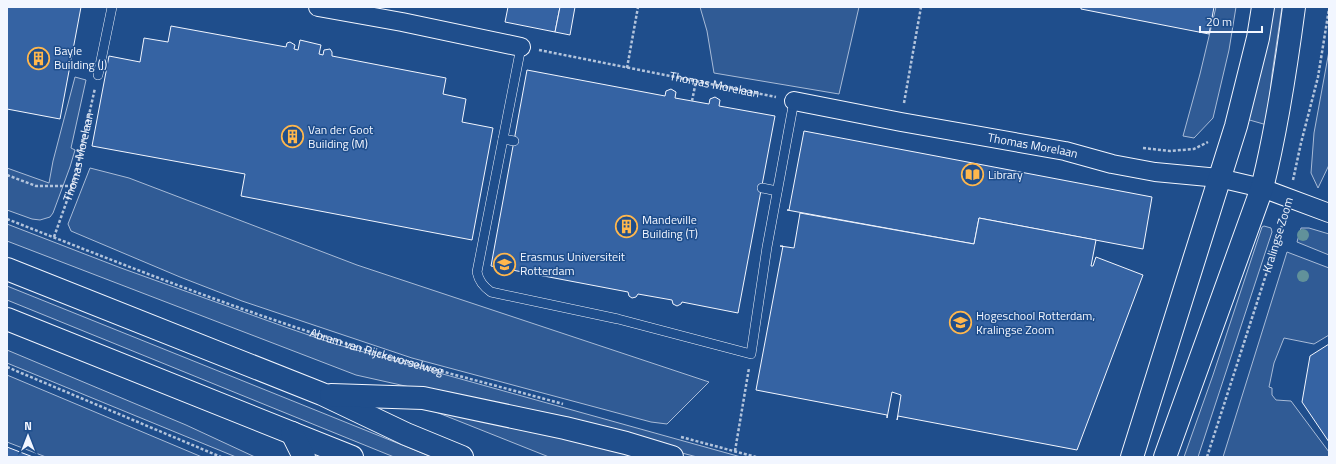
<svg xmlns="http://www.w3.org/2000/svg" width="1336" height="464" viewBox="0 0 1336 464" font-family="'Titillium Web',sans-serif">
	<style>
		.built { fill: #305b95; stroke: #a8bbd7 }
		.building { fill: #3563a3; stroke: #f2f6ff }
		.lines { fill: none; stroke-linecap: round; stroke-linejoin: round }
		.lane-casing { stroke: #f2f6ff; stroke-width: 10 }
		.street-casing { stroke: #f2f6ff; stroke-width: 20 }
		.secondary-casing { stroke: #f2f6ff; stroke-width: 24 }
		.primary-casing { stroke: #f2f6ff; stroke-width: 24 }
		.path { stroke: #b3c4dc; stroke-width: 2.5; stroke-dasharray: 3 2; stroke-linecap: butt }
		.lane { stroke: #1f4e8c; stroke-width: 9 }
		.street { stroke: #1f4e8c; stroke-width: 18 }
		.secondary { stroke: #1f4e8c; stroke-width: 22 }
		.primary { stroke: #1f4e8c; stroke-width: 22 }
		.tree { fill: #61919a }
		.labels { text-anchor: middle; stroke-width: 3; stroke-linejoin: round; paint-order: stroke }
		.poi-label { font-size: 12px; fill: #f2f6ff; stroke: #1f4e8c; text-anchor: start }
		.street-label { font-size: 12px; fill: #f2f6ff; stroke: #1f4e8c }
	</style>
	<rect width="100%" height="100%" fill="#1f4e8c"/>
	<g class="built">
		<polygon points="700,7 859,7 839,94 714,73 707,31"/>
		<polygon points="1216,7 1236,7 1229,50 1213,118 1194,138 1183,136 1200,74"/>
		<polygon points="1271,7 1282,7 1272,74 1267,125 1246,119"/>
		<polygon points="1329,51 1329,165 1318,188 1311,173 1314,133"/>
		<polygon points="75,77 86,80 71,148 75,150 70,167 53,213 50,217 40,220 32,219 7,210 7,168 49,183 53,161"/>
		<polygon points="90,168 129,178 357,265 709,382 667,424 651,422 412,358 242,301 180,277 71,231 68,224"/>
		<polygon points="7,224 121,268 288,328 335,344 741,457 697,457 566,422 356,375 7,241"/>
		<polygon points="1264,226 1271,228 1272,232 1198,457 1184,457 1213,375 1262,227"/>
		<polygon points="1301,228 1309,228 1329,234 1329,255 1297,242"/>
		<polygon points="1287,252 1329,268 1329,335 1314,344 1284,338 1274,363 1269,387 1272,388 1272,395 1276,400 1291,401 1329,452 1329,457 1223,457"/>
		<polygon points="7,286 432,457 394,457 7,300"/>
		<polygon points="7,350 186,425 255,457 236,457 7,363"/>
		<polygon points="7,375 202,457 46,457 7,442"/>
		<polygon points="439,410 565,437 636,457 549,457 436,412"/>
	</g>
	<g class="building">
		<polygon points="7,7 81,7 60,119 7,109"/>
		<polygon points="508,7 560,7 555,32 505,22"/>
		<polygon points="560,7 575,7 570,35 555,32"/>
		<polygon points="1081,7 1214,7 1209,34 1081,9"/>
		<polygon points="171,26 286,47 287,43 290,42 295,45 294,49 298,50 300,40 321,45 319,54 323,55 324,50 330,49 332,52 332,56 446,78 443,94 466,99 462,122 493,128 472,240 241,196 245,174 92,146 109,56 140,62 144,38 168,42"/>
		<polygon points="527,70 665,96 666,91 671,89 676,92 675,98 709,104 710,99 715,97 720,100 719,106 775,116 738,313 682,302 681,304 677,306 673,304 672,300 638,294 636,297 632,298 629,296 628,292 491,266"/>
		<polygon points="804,131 1152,197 1143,249 979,218 974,244 787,210 789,210"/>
		<polygon points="800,213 974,244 979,218 1096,240 1091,266 1093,266 1096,257 1143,275 1077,450 898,416 897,420 901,395 892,392 887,418 887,415 756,390 783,246 780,246 794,248"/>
		<polygon points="1329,344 1329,442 1302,402 1310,356"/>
		<polygon points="7,447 33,457 7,457"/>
	</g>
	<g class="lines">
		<defs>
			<g id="lane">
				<path d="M521 47 477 272C479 281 483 286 491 292L618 319 751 354 767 247 794 101"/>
				<polyline points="98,75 112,7"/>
				<polyline points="503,139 514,141"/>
				<polyline points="762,188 777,191"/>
			</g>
			<g id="street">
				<polyline points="318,7 402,22 521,47"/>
				<path id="s4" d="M794 101 901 122 1065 151 1112 164 1155 172 1219 178 1262 188 1329 213"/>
			</g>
			<g id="secondary">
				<polyline points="1132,457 1236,126 1258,38 1263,7"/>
				<path d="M1165 457 1262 188C1277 129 1286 68 1294 7"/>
			</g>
			<g id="primary">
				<polyline points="7,269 322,394 406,434 462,457"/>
				<polyline points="7,319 352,457"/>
				<polyline points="331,395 423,398 565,428 626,443 672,457"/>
				<polyline points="292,433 304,457"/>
			</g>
		</defs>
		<use href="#lane" class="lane-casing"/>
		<use href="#street" class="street-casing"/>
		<use href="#secondary" class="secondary-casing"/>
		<use href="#primary" class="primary-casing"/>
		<g class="path">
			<path id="s1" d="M539 50 776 97"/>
			<polyline points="627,68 638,7"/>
			<polyline points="692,101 696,81"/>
			<polyline points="904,103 921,7"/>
			<polyline points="1143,148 1170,151 1194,149 1208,142"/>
			<polyline points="7,175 36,186 72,186"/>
			<polyline points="1293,180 1301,143 1318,77 1329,9"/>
			<path id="s2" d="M7 219C119 263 232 308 347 344 418 366 491 384 563 404"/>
			<path id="s3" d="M54 237 75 178 95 88"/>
			<polyline points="7,367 221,457"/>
			<polyline points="681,437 756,457"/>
			<polyline points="735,451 749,368"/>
			<polyline points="1207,457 1285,216"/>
		</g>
		<use href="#lane" class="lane"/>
		<use href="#street" class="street"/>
		<use href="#secondary" class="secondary"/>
		<use href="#primary" class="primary"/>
	</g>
	<g class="tree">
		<circle cx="1303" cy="235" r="6"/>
		<circle cx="1303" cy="276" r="6"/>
	</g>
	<defs>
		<symbol id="building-ring" viewBox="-11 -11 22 22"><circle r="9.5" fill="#1f4e8c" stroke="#ffb74d" stroke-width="1.5"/><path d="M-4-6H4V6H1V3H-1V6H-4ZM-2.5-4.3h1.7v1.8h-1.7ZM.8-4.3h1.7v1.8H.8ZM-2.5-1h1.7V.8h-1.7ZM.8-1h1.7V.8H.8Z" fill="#ffb74d"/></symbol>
		<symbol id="library-ring" viewBox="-11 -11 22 22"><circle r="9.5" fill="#1f4e8c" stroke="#ffb74d" stroke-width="1.5"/><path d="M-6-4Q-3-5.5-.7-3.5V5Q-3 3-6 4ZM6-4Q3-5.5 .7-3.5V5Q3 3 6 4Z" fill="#ffb74d"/></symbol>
		<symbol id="university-ring" viewBox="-11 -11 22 22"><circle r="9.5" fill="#1f4e8c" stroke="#ffb74d" stroke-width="1.5"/><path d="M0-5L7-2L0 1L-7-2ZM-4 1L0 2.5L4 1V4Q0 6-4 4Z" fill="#ffb74d"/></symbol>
	</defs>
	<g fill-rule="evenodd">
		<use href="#building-ring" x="26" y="46" width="25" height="25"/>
		<use href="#building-ring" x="280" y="124" width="25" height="25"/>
		<use href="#library-ring" x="960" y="162" width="25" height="25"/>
		<use href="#building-ring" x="614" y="214" width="25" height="25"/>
		<use href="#university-ring" x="492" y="252" width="25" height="25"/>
		<use href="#university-ring" x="948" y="310" width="25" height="25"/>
	</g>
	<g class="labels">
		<g class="poi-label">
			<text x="54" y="55">Bayle<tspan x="54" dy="14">Building (J)</tspan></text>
			<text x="308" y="134">Van der Goot<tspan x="308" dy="14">Building (M)</tspan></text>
			<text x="988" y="179">Library</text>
			<text x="642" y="224">Mandeville<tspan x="642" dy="14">Building (T)</tspan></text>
			<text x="520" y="261">Erasmus Universiteit<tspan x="520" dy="14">Rotterdam</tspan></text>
			<text x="976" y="320">Hogeschool Rotterdam,<tspan x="976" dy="14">Kralingse Zoom</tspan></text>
		</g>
		<g class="street-label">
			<text dy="4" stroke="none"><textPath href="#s1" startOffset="179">Thomas Morelaan</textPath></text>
			<text dy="4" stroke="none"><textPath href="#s4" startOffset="243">Thomas Morelaan</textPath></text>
			<text dy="4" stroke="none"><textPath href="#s3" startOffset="84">Thomas Morelaan</textPath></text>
			<text transform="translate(1278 235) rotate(-73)" y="4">Kralingse Zoom</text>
			<text dy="4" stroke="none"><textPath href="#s2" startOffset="393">Abram van Rijckevorselweg</textPath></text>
		</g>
	</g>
	<rect width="1336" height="464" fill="none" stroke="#f2f6ff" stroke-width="16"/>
	<g transform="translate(28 436)" stroke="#1f4e8c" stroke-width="3" paint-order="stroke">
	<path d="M0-3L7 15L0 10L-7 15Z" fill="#f2f6ff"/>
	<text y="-6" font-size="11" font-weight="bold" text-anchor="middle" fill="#f2f6ff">N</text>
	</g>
	<path d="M1200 26v6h62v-6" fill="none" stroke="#f2f6ff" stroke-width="2"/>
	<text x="1206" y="26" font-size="12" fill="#f2f6ff" stroke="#1f4e8c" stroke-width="3" paint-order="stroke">20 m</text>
</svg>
